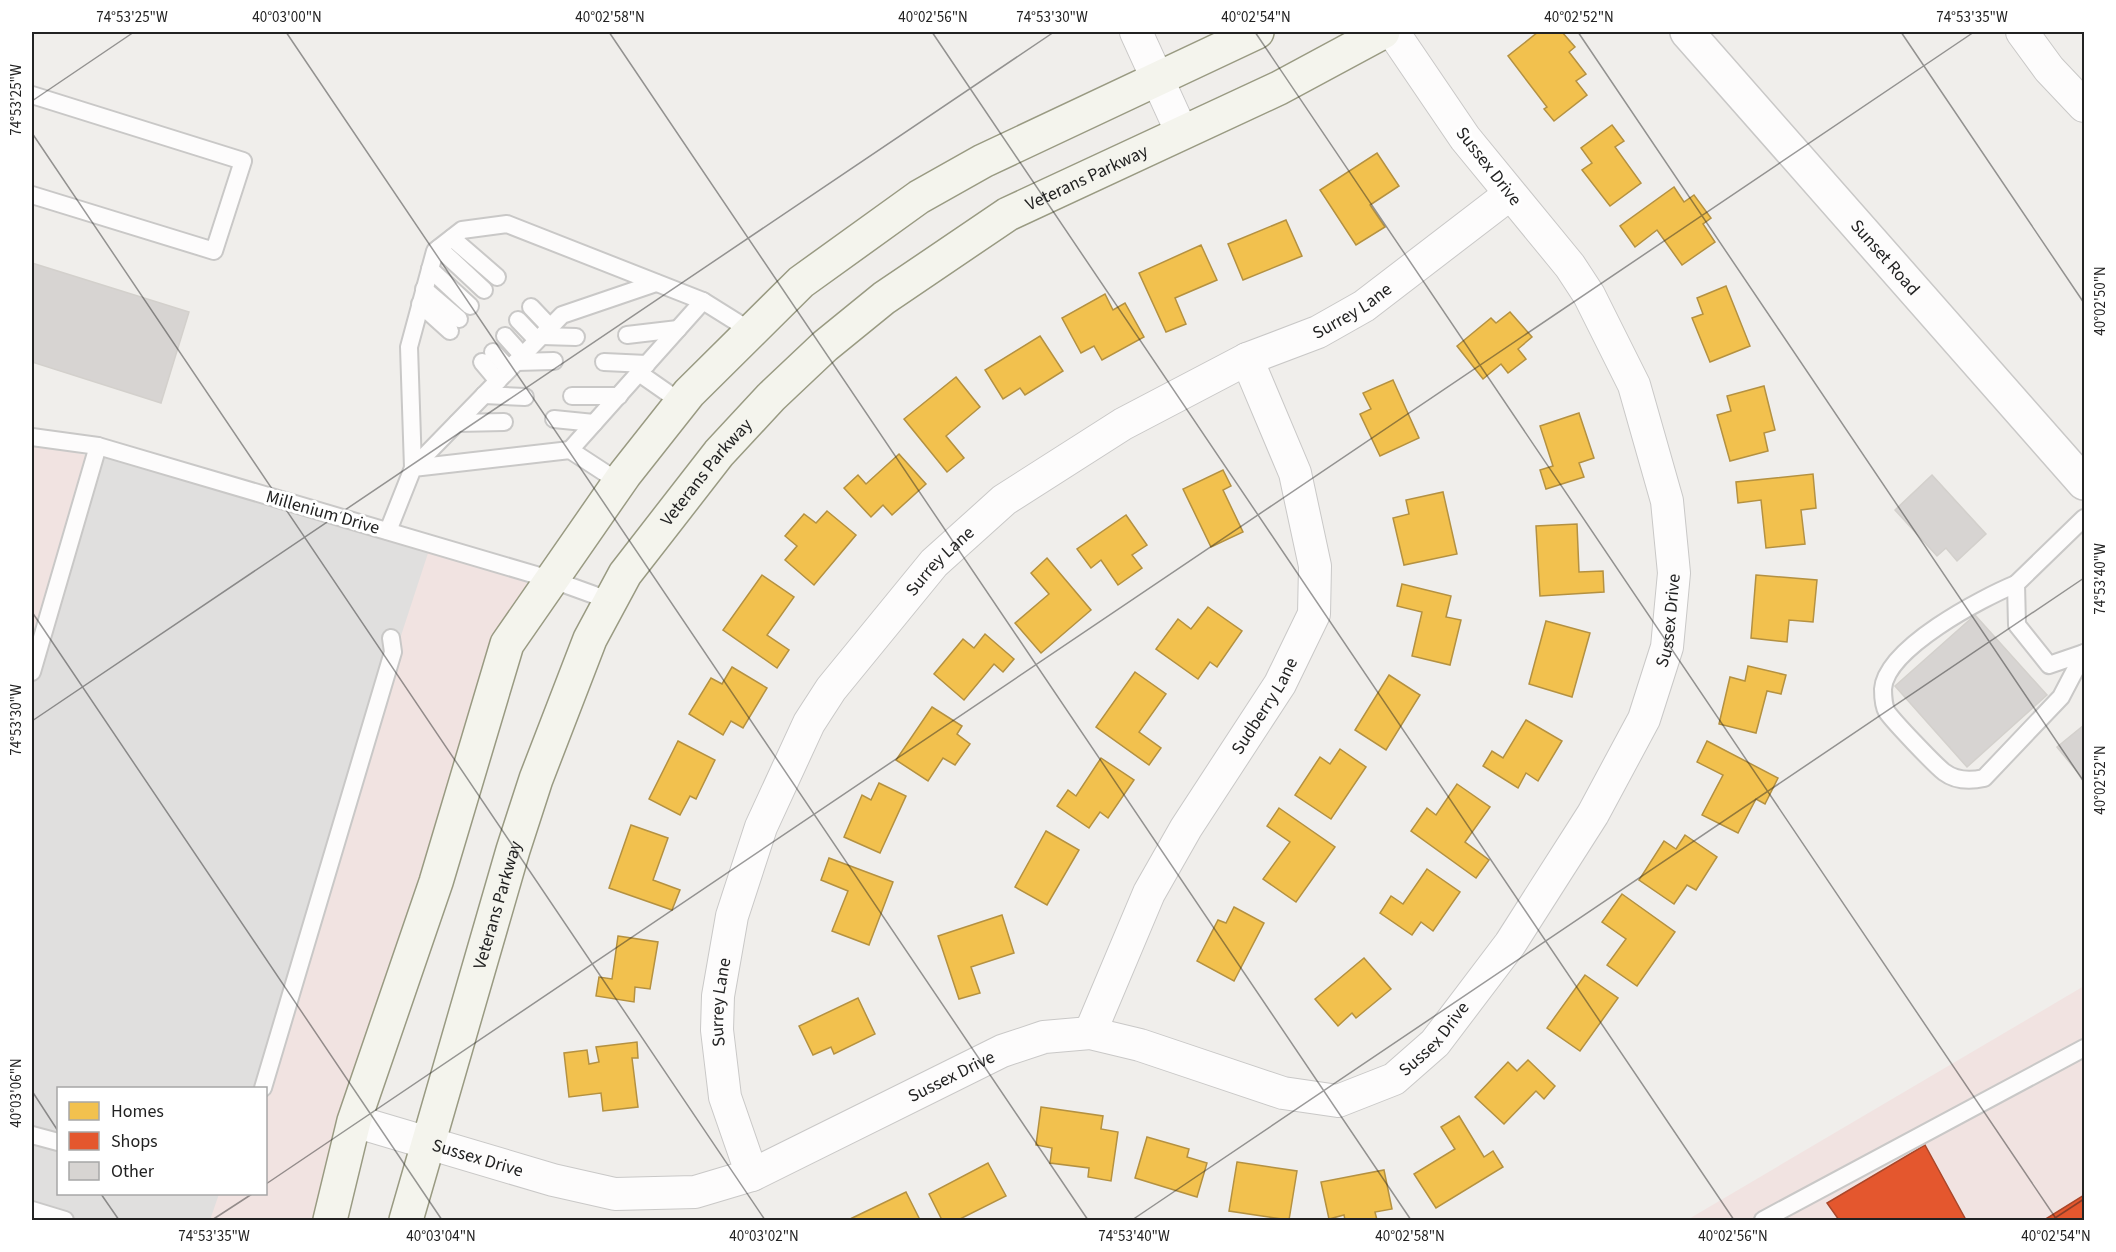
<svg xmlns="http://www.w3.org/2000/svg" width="2116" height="1252" viewBox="0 0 2116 1252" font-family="'Source Sans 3',sans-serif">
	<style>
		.commercial { fill: #f1e3e1; fill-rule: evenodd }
		.parking { fill: #e0dfde }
		.homes { fill: #f2c14e; stroke: #b49141; stroke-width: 1.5 }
		.shops { fill: #e4572e; stroke: #aa472a; stroke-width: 1.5 }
		.building { fill: #d7d4d2; stroke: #d3d0cc; stroke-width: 1.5 }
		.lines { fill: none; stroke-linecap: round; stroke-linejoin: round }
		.service-casing { stroke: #c9c8c7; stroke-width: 20 }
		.minor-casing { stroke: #c9c8c7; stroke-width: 34 }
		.tertiary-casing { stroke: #c9c8c7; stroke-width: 36 }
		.secondary-casing { stroke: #999a82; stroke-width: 36 }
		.service { stroke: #fdfcfc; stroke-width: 16 }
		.minor { stroke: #fdfcfc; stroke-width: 32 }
		.tertiary { stroke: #fdfcfc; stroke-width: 33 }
		.secondary { stroke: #f4f4ed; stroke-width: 33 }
		.ticks { fill: none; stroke: #222; stroke-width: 1.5; stroke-opacity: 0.45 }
		.labels { text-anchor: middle; stroke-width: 6; stroke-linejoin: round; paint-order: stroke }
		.street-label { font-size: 18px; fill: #222; stroke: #fff }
		.neatline { fill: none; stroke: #222; stroke-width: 2 }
		.ticks-label { font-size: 15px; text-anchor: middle; fill: #222 }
	</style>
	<rect width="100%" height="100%" fill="#f0eeeb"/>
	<g class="commercial">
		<path d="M32 441 553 580 507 644 330 1220H32ZM58 1088H266V1194H58Z"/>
		<polygon points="2084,986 2084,1220 1687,1220"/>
	</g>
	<polygon class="parking" points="98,446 431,544 253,1088 58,1088 58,1194 219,1194 210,1220 65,1220 32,1210 32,672"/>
	<g class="homes">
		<polygon points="1538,32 1562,32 1575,47 1569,52 1586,74 1576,81 1587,95 1554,121 1544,109 1547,107 1508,56"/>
		<polygon points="1612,125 1624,141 1615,147 1641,183 1610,206 1582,170 1592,163 1581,148"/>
		<polygon points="1377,153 1399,186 1370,205 1385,227 1356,245 1320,190"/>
		<polygon points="1674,187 1684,202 1694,195 1711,218 1703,224 1715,242 1682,265 1657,230 1635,247 1620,226"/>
		<polygon points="1286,220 1302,256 1243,280 1228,244"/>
		<polygon points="1201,245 1217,280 1175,298 1186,324 1166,332 1139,273"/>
		<polygon points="1726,286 1750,346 1710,362 1692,318 1703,314 1697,298"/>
		<polygon points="1105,294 1113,310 1125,303 1144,337 1102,360 1094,346 1081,353 1062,318"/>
		<polygon points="1510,312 1532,337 1518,349 1526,359 1508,373 1501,364 1483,379 1457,346 1491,318 1496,323"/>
		<polygon points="1040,336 1063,371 1025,395 1020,388 1003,399 985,370"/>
		<polygon points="956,377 980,407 946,436 964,458 947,472 904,419"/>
		<polygon points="1393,380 1419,438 1380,456 1360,414 1371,409 1363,393"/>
		<polygon points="1764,386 1775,430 1764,433 1768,451 1730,461 1717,415 1731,411 1727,396"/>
		<polygon points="1579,413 1594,458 1579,463 1584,477 1546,489 1540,470 1553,466 1540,426"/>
		<polygon points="899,454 926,484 892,515 883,505 871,517 844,488 858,475 866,484"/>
		<polygon points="1223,470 1231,486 1223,490 1243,532 1211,547 1183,489"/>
		<polygon points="1813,474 1816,508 1801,510 1805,544 1766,548 1761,500 1738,503 1736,482"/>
		<polygon points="1443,492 1457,554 1404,565 1393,518 1409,514 1406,500"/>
		<polygon points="827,511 856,535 814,585 785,560 797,546 785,536 804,514 816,523"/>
		<polygon points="1126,515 1147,545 1132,555 1142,568 1118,585 1101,560 1091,568 1077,549"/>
		<polygon points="1577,524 1579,572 1603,571 1604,592 1540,596 1536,526"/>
		<polygon points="1047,558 1091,610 1041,653 1015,623 1049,594 1031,573"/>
		<polygon points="762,575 794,597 767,635 789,650 777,668 723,630"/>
		<polygon points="1756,575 1817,580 1813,622 1789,620 1787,642 1751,638"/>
		<polygon points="1402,584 1451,596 1446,617 1461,620 1450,665 1412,656 1422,612 1397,606"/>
		<polygon points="1208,607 1242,631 1217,667 1210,662 1198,679 1156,649 1178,619 1191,629"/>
		<polygon points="1546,621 1590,633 1572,697 1529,684"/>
		<polygon points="985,634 1014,659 1003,672 994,664 964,700 934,674 963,639 974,648"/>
		<polygon points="1748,666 1786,675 1781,694 1767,691 1756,733 1719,724 1730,677 1745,681"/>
		<polygon points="732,667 767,688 743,728 731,721 723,735 689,714 711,678 722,684"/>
		<polygon points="1135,672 1166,694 1139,732 1161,748 1149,765 1096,727"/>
		<polygon points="1389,675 1420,695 1386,750 1355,730"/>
		<polygon points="932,707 962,726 957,734 970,744 955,765 943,758 928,781 896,760"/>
		<polygon points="1526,720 1562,741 1538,781 1526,773 1518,788 1483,766 1492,751 1503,758"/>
		<polygon points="678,741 715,760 696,799 690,796 680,815 649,799"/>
		<polygon points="1707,741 1778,778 1765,804 1756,799 1738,833 1702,815 1723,775 1697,762"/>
		<polygon points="1340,749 1366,767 1331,819 1295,795 1320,757 1330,764"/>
		<polygon points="1101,758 1134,780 1108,818 1100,812 1089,828 1057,806 1068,790 1076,796"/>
		<polygon points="879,783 906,796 880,853 844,837 862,795 871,800"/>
		<polygon points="1457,784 1490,807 1465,842 1489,860 1476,878 1411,831 1427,808 1436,815"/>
		<polygon points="1279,808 1335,847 1296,902 1263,879 1290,842 1267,826"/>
		<polygon points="631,825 668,838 653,880 680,890 672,910 609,888"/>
		<polygon points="1046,831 1079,850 1047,905 1015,887"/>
		<polygon points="1685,835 1717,857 1696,890 1687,885 1674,904 1639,880 1664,841 1676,849"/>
		<polygon points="829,858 893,882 869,945 832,931 848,891 821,880"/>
		<polygon points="1427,869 1460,892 1433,931 1421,922 1412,935 1380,913 1391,896 1403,904"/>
		<polygon points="1622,894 1675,932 1637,986 1607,965 1626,939 1602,922"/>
		<polygon points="1234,907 1264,923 1234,981 1197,961 1218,920 1226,923"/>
		<polygon points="1002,915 1014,953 971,967 980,993 959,999 938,936"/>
		<polygon points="618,936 658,942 650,989 635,987 634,1002 596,996 599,977 612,979"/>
		<polygon points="1364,958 1391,989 1356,1018 1352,1013 1338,1026 1315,999"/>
		<polygon points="1585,975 1618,998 1580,1051 1547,1028"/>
		<polygon points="858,998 875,1034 834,1054 831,1047 813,1055 799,1026"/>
		<polygon points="637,1042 638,1058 632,1058 638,1107 603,1111 601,1093 569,1097 564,1053 587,1050 589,1064 599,1062 596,1047"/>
		<polygon points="1528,1060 1555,1086 1544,1099 1536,1091 1504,1124 1475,1097 1508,1062 1517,1071"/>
		<polygon points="1041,1107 1103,1116 1101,1129 1118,1132 1111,1181 1088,1177 1089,1168 1050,1163 1052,1148 1036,1145"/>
		<polygon points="1459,1116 1484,1157 1493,1151 1503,1167 1436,1208 1414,1174 1455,1149 1441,1127"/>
		<polygon points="1147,1137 1189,1149 1187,1157 1207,1163 1197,1197 1135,1178"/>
		<polygon points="1237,1162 1297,1171 1289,1220 1229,1211"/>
		<polygon points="988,1163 1006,1196 958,1220 942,1220 929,1194"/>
		<polygon points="1384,1170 1392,1209 1375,1212 1377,1220 1345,1220 1344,1215 1329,1219 1321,1182"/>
		<polygon points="906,1192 920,1220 848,1220"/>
	</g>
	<g class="shops">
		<polygon points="1925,1145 1966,1220 1839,1220 1827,1203"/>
		<polygon points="2084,1195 2084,1220 2044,1220"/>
	</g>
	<g class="building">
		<polygon points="32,263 189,312 161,403 32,362"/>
		<polygon points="1932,475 1986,534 1957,561 1946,548 1937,556 1895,510"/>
		<polygon points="1975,615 2047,695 1967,767 1895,686"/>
		<polygon points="2084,725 2084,780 2057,747"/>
	</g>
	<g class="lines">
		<defs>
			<g id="service">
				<polyline points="32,95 243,161 214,251 32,195"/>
				<polyline points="452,238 497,277"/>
				<polyline points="439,248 484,290"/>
				<polyline points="430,269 470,306"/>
				<polyline points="424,289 459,319"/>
				<polyline points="420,304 450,331"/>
				<polyline points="531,307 550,327"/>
				<polyline points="518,320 537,340"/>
				<polyline points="627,335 678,329"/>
				<polyline points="505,336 523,356"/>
				<polyline points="542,336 576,337"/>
				<polyline points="493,352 509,369"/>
				<polyline points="482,362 498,381"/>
				<polyline points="516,362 554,361"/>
				<polyline points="604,362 647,364"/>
				<polyline points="639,373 682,403"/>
				<polyline points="484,395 525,397"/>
				<polyline points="572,396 619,396"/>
				<polyline points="554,419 594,423"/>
				<polyline points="457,423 504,422"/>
				<polyline points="32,437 98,446 553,580 611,601"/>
				<polyline points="570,450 703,301 751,331"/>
				<polyline points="413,468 409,347 435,251 462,230 507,224 703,301"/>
				<polyline points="413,468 562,315 656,283"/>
				<polyline points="2084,518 2016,584 2017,625 2049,665 2084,653"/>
				<polyline points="388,531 413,468 570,450 619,482"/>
				<path d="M2016 584C1982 598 1886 648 1883 689 1883 695 1884 707 1887 712 1894 722 1934 764 1944 772 1956 781 1971 781 1984 778L2061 697 2084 653"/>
				<polyline points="32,672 98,446"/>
				<polyline points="263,1088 393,652 391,638"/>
				<polyline points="32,1135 58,1142"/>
				<polyline points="32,1210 65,1220"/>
				<polyline points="1763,1220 2084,1048"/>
			</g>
			<g id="minor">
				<polyline points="1136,32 1182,133"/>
				<polyline points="2022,32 2049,69 2084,106"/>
				<path id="s1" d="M1090 1033 1149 893 1186 828 1280 684 1314 614 1315 566 1295 473 1247 359"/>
				<path id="s2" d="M354 1121 553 1180 615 1194 695 1192 752 1175 1002 1051 1044 1037 1090 1033 1140 1045 1283 1093 1338 1101 1394 1079 1435 1043 1510 944 1593 814 1644 719 1667 647 1674 573 1667 501 1634 385 1589 295 1570 266 1465 138 1393 32"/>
				<path id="s3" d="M752 1175 725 1097 717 1030 718 996 732 916 761 827 809 723 831 689 934 563 1004 500 1123 424 1247 359 1318 332 1364 306 1510 194"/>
			</g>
			<g id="tertiary">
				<path id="s4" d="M1687 32 2084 483"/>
			</g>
			<g id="secondary">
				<polyline points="330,1220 354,1121 436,882 507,644 625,474 689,393 801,282 919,197 983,161 1257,32"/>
				<path id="s5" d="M406 1220 513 850 536 779 590 639 625 574 719 453 771 397 825 346 884 298 1008 214 1279 88 1383 32"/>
			</g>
		</defs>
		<use href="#service" class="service-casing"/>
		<use href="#minor" class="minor-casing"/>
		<use href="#tertiary" class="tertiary-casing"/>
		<use href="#secondary" class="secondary-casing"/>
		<use href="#service" class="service"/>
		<use href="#minor" class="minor"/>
		<use href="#tertiary" class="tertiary"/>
		<use href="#secondary" class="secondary"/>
	</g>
	<path class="ticks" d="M286 32 1088 1220M609 32 1411 1220M932 32 1734 1220M1255 32 2057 1220M1578 32 2084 782M1901 32 2084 303M32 101 134 32M32 133 765 1220M32 612 442 1220M32 721 1054 32M32 1091 58 1131M266 1184 1974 32M101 1194 119 1220M212 1220 252 1194M1132 1220 2084 578M2052 1220 2084 1199"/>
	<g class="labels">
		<g class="street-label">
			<text transform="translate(1489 166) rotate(52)" y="6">Sussex Drive</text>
			<text dy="6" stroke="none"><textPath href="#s5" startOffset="1300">Veterans Parkway</textPath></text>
			<text dy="6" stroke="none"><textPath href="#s4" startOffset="300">Sunset Road</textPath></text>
			<text dy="6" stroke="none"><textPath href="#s3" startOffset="1168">Surrey Lane</textPath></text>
			<text dy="6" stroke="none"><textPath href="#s5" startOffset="814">Veterans Parkway</textPath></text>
			<text transform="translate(323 512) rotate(16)" y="6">Millenium Drive</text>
			<text dy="6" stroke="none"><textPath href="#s3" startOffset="682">Surrey Lane</textPath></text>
			<text dy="6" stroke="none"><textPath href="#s2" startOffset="1641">Sussex Drive</textPath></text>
			<text dy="6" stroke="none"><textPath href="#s1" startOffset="372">Sudberry Lane</textPath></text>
			<text dy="6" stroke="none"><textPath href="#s5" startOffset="328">Veterans Parkway</textPath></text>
			<text dy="6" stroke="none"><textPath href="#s3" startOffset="178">Surrey Lane</textPath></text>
			<text dy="6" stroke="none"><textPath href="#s2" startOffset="1155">Sussex Drive</textPath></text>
			<text dy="6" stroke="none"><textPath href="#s2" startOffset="633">Sussex Drive</textPath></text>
			<text dy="6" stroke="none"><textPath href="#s2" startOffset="129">Sussex Drive</textPath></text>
		</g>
	</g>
	<rect width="2116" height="1252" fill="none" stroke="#ffffff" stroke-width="66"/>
	<rect x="57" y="1087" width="210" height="108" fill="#ffffff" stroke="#a7a7a7" stroke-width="1.5"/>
	<rect x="69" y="1102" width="30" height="18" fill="#f2c14e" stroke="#a7a7a7" stroke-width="1.5"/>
	<text x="111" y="1117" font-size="18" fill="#222222">Homes</text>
	<rect x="69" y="1132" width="30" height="18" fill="#e4572e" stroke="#a7a7a7" stroke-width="1.5"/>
	<text x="111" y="1147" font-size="18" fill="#222222">Shops</text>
	<rect x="69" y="1162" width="30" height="18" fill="#d7d4d2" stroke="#a7a7a7" stroke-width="1.5"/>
	<text x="111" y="1177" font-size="18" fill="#222222">Other</text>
	<rect x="33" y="33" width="2050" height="1186" class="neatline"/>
	<g class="ticks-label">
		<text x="132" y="22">74°53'25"W</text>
		<text x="287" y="22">40°03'00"N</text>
		<text x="610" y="22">40°02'58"N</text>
		<text x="933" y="22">40°02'56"N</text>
		<text x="1052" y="22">74°53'30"W</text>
		<text x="1256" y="22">40°02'54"N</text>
		<text x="1579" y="22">40°02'52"N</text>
		<text x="1972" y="22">74°53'35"W</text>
		<text transform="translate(16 100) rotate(-90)" y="5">74°53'25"W</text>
		<text transform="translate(2100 301) rotate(-90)" y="5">40°02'50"N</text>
		<text transform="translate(2100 579) rotate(-90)" y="5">74°53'40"W</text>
		<text transform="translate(16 720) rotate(-90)" y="5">74°53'30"W</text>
		<text transform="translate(2100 780) rotate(-90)" y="5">40°02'52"N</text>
		<text transform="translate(16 1093) rotate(-90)" y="5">40°03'06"N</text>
		<text x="214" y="1241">74°53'35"W</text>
		<text x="441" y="1241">40°03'04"N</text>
		<text x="764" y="1241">40°03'02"N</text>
		<text x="1134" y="1241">74°53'40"W</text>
		<text x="1410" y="1241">40°02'58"N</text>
		<text x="1733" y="1241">40°02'56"N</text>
		<text x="2056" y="1241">40°02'54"N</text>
	</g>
</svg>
